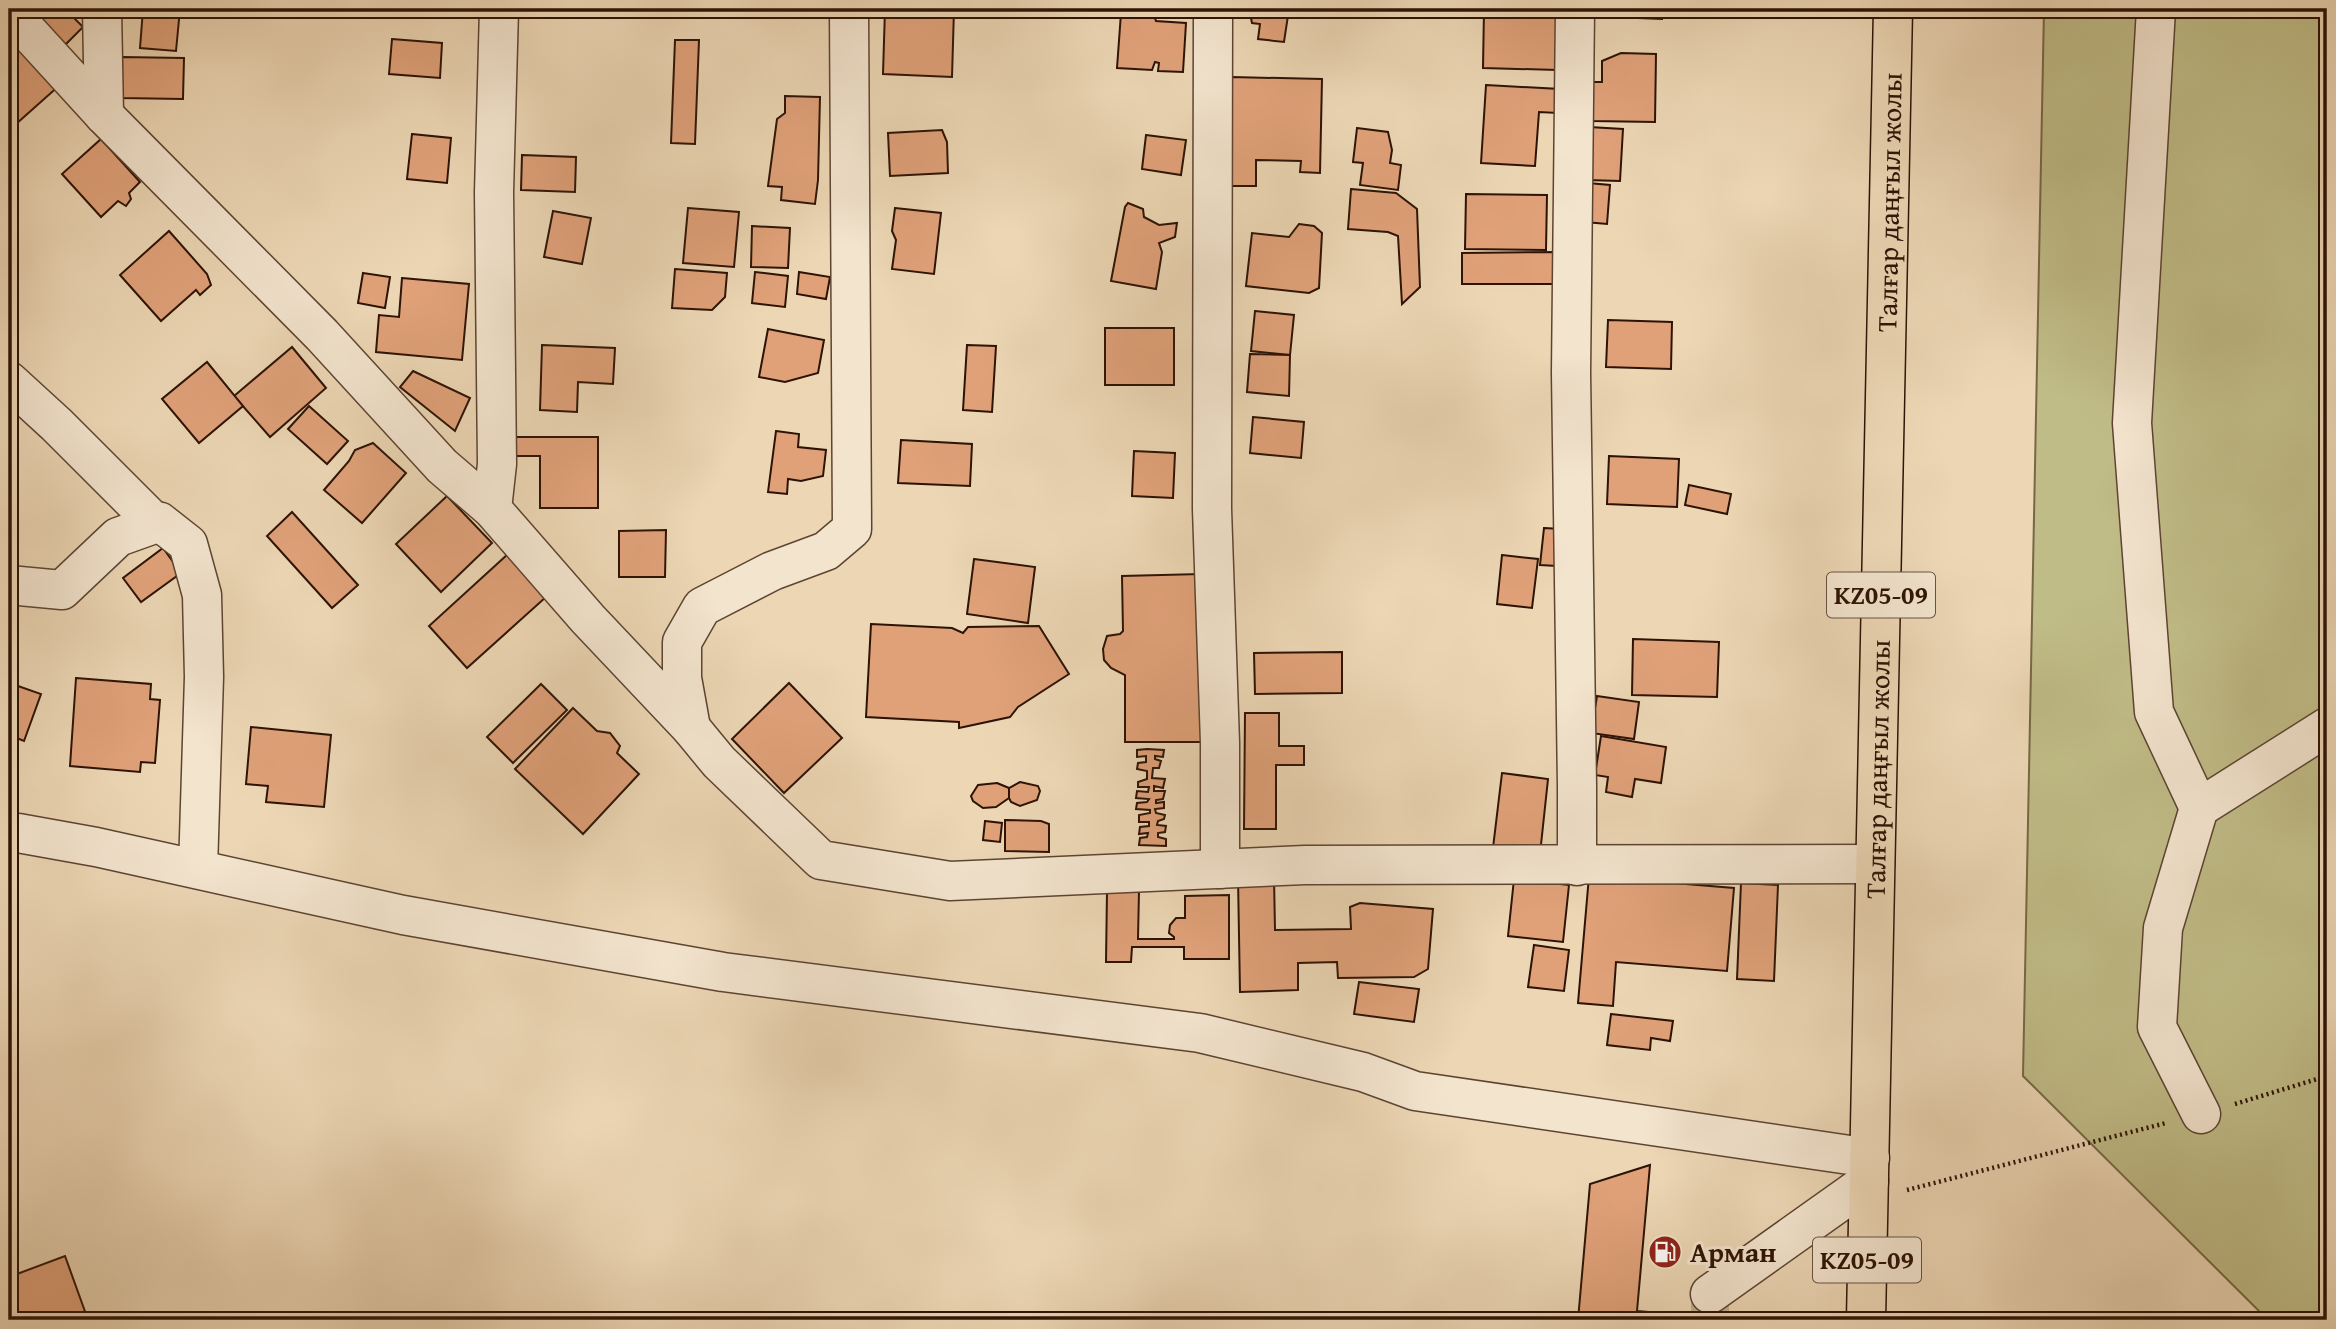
<svg xmlns="http://www.w3.org/2000/svg" width="2336" height="1329" viewBox="0 0 2336 1329" font-family="'Gentium Book Plus',serif">
	<style>
		.green { fill: #c0bc87; stroke: #766846; stroke-width: 2 }
		.building { fill: #e0a179; stroke: #2d1306; stroke-width: 2 }
		.lines { fill: none; stroke-linecap: round; stroke-linejoin: round }
		.minor-tunnel { stroke: #c6af91; stroke-width: 38; stroke-dasharray: 38 19; stroke-linecap: butt }
		.minor-casing { stroke: #5d4432; stroke-width: 41 }
		.major-casing { stroke: #2d1306; stroke-width: 41 }
		.path { stroke: #2d1306; stroke-width: 4.5; stroke-dasharray: 2 3.5; stroke-linecap: butt }
		.minor { stroke: #f3e4ce; stroke-width: 38 }
		.major { stroke: #ecd6b4; stroke-width: 38 }
		.labels { text-anchor: middle; stroke-width: 6; stroke-linejoin: round; paint-order: stroke }
		.shield { fill: #f3e4ce; stroke: #685242; stroke-width: 2 }
		.shield-label { font-size: 26px; font-weight: bold; fill: #2d1306 }
		.street-label { font-size: 28px; fill: #2d1306; stroke: #f3e4ce }
		.poi-label { font-size: 28px; font-weight: bold; fill: #2d1306; stroke: #f3e4ce; text-anchor: start }
	</style>
	<rect width="100%" height="100%" fill="#ecd6b4"/>
	<filter id="stains"><feTurbulence type="fractalNoise" baseFrequency=".00286" numOctaves="4"/><feColorMatrix values="0 0 0 0 .2 0 0 0 0 .09 0 0 0 0 .02 0 0 0 .5 -.17"/></filter>
	<radialGradient id="worn" r=".72"><stop offset=".6" stop-color="#630" stop-opacity="0"/><stop offset="1" stop-color="#630" stop-opacity=".3"/></radialGradient>
	<polygon class="green" points="2044,9 2327,9 2327,1320 2268,1320 2023,1076"/>
	<g class="building">
		<polygon points="38,9 65,9 83,27 63,47 31,15"/>
		<polygon points="143,9 180,9 176,51 140,48"/>
		<polygon points="885,9 954,9 952,77 883,74"/>
		<polygon points="1249,9 1289,9 1284,42 1258,39 1260,24 1252,23"/>
		<polygon points="1589,9 1662,9 1662,19 1588,16"/>
		<polygon points="1484,10 1558,12 1557,70 1483,68"/>
		<polygon points="1153,12 1156,21 1186,23 1183,72 1158,71 1159,63 1155,62 1152,70 1117,68 1121,13"/>
		<polygon points="392,39 442,43 440,78 389,74"/>
		<polygon points="675,40 699,40 695,144 671,143"/>
		<polygon points="24,43 61,84 16,124 9,116 9,57"/>
		<polygon points="1621,53 1656,54 1655,122 1592,121 1592,82 1602,82 1602,61"/>
		<polygon points="121,57 184,58 183,99 120,98"/>
		<polygon points="1231,77 1322,79 1320,173 1300,172 1301,161 1256,160 1256,186 1221,186"/>
		<polygon points="1486,85 1560,89 1558,113 1539,112 1535,166 1481,163"/>
		<polygon points="785,96 820,97 818,180 815,204 781,200 782,187 768,186 777,119 785,113"/>
		<polygon points="1589,127 1623,129 1620,181 1586,180"/>
		<polygon points="1357,128 1388,132 1392,150 1390,163 1401,165 1398,190 1360,185 1363,163 1353,162"/>
		<polygon points="942,130 947,142 948,173 890,176 888,133"/>
		<polygon points="412,134 451,138 447,183 407,179"/>
		<polygon points="1146,135 1186,140 1181,175 1142,169"/>
		<polygon points="101,139 140,182 129,193 131,199 126,206 118,201 101,217 62,174"/>
		<polygon points="522,155 576,157 575,192 521,190"/>
		<polygon points="1588,183 1610,185 1607,224 1585,222"/>
		<polygon points="1351,189 1396,193 1417,209 1420,287 1402,304 1398,236 1388,232 1348,229"/>
		<polygon points="1466,194 1547,195 1546,250 1465,249"/>
		<polygon points="1128,203 1143,209 1144,217 1159,225 1177,223 1175,237 1159,243 1162,252 1156,289 1111,281 1125,207"/>
		<polygon points="688,208 739,212 734,267 683,263"/>
		<polygon points="895,208 941,213 934,274 892,269 896,240 892,231"/>
		<polygon points="553,211 591,218 582,264 544,257"/>
		<polygon points="1299,224 1314,226 1322,233 1319,288 1309,293 1246,286 1252,233 1289,237"/>
		<polygon points="752,226 790,228 788,268 751,267"/>
		<polygon points="169,231 207,274 211,285 200,295 196,290 161,321 120,275"/>
		<polygon points="1560,252 1561,284 1462,284 1462,253"/>
		<polygon points="675,269 727,273 725,297 712,310 672,308"/>
		<polygon points="755,272 788,276 785,307 752,303"/>
		<polygon points="799,272 830,277 826,299 797,294"/>
		<polygon points="363,273 390,277 385,308 358,303"/>
		<polygon points="402,278 469,284 462,360 376,352 379,315 399,317"/>
		<polygon points="1255,311 1294,315 1290,355 1251,351"/>
		<polygon points="1608,320 1672,322 1671,369 1606,367"/>
		<rect x="1105" y="328" width="69" height="57"/>
		<polygon points="768,329 824,340 818,373 785,382 759,377"/>
		<polygon points="542,345 615,348 613,384 578,382 577,412 540,410"/>
		<polygon points="967,345 996,346 992,412 963,410"/>
		<polygon points="292,347 326,388 270,437 234,396"/>
		<polygon points="1250,354 1290,355 1289,396 1247,392"/>
		<polygon points="207,362 243,406 199,443 162,399"/>
		<polygon points="413,371 470,398 455,431 400,387"/>
		<polygon points="309,406 348,441 327,464 288,429"/>
		<polygon points="1253,417 1304,422 1301,458 1250,453"/>
		<polygon points="776,431 799,434 798,447 826,450 823,476 801,481 788,479 787,494 768,492"/>
		<polygon points="504,437 598,437 598,508 540,508 540,456 504,456"/>
		<polygon points="901,440 972,444 970,486 898,483"/>
		<polygon points="373,443 406,473 362,523 324,490 349,461 355,450"/>
		<polygon points="1134,451 1175,453 1173,498 1132,496"/>
		<polygon points="1609,456 1679,459 1677,507 1607,504"/>
		<polygon points="1689,485 1731,494 1727,514 1685,505"/>
		<polygon points="447,496 492,543 441,592 396,544"/>
		<polygon points="292,512 358,585 332,608 267,536"/>
		<polygon points="1544,528 1561,529 1557,566 1540,565"/>
		<polygon points="666,530 665,577 619,577 619,531"/>
		<polygon points="163,548 181,573 141,602 123,578"/>
		<polygon points="508,554 546,597 467,668 429,626"/>
		<polygon points="1502,555 1538,559 1532,608 1497,604"/>
		<polygon points="974,559 1035,567 1028,623 967,614"/>
		<polygon points="1201,574 1205,742 1125,742 1125,675 1111,668 1104,660 1103,649 1107,636 1120,634 1123,631 1122,576"/>
		<polygon points="871,624 952,628 963,633 968,627 1039,626 1069,674 1018,707 1010,717 959,728 959,722 866,717"/>
		<polygon points="1633,639 1719,642 1717,697 1632,695"/>
		<polygon points="1342,652 1342,693 1255,694 1254,653"/>
		<polygon points="76,678 151,684 150,699 160,700 155,763 141,762 140,772 70,766"/>
		<polygon points="789,683 842,738 784,793 732,739"/>
		<polygon points="541,684 567,710 513,763 487,737"/>
		<polygon points="18,686 41,694 24,741 9,735 9,712"/>
		<polygon points="1597,696 1639,702 1634,739 1591,733"/>
		<polygon points="573,708 597,731 610,733 620,746 617,753 639,774 583,834 515,769"/>
		<polygon points="1245,713 1279,713 1279,746 1304,746 1304,765 1276,765 1276,829 1244,829"/>
		<polygon points="251,727 331,735 324,807 266,802 268,786 246,784"/>
		<polygon points="1601,736 1666,747 1661,783 1635,779 1632,797 1606,792 1608,777 1595,775"/>
		<polygon points="1147,749 1164,750 1163,757 1155,756 1155,759 1161,761 1159,768 1153,768 1152,778 1165,779 1163,788 1154,786 1154,791 1165,791 1163,799 1156,800 1156,803 1164,802 1164,808 1155,809 1156,813 1165,815 1164,819 1158,821 1157,825 1166,826 1165,832 1158,833 1158,837 1166,839 1166,846 1139,845 1140,838 1147,837 1148,833 1139,834 1140,827 1149,826 1149,822 1139,822 1139,815 1150,813 1150,810 1136,809 1137,803 1147,802 1149,799 1136,798 1137,791 1148,792 1149,787 1138,787 1138,782 1147,779 1147,771 1137,769 1138,763 1146,762 1146,756 1137,757 1137,750"/>
		<polygon points="1502,773 1548,779 1540,854 1493,848"/>
		<polygon points="1020,782 1038,786 1040,791 1037,800 1020,806 1011,802 1009,798 1009,788"/>
		<polygon points="997,783 1009,788 1009,798 996,807 983,808 973,801 971,796 978,785"/>
		<polygon points="1005,820 1041,821 1049,824 1049,852 1005,851"/>
		<polygon points="985,821 1002,823 1000,842 983,840"/>
		<polygon points="1589,876 1734,888 1727,971 1616,962 1613,1006 1578,1003"/>
		<polygon points="1274,877 1275,930 1351,929 1350,907 1360,903 1433,909 1428,969 1414,977 1338,978 1337,962 1298,963 1298,990 1240,992 1238,878"/>
		<polygon points="1514,879 1569,885 1563,942 1508,936"/>
		<polygon points="1741,883 1778,885 1774,981 1737,979"/>
		<polygon points="1107,891 1139,891 1138,939 1174,939 1174,937 1169,933 1170,925 1176,918 1185,918 1185,896 1229,895 1229,959 1184,959 1184,947 1132,947 1131,962 1106,962"/>
		<polygon points="1534,945 1569,950 1564,991 1528,987"/>
		<polygon points="1359,982 1419,989 1414,1022 1354,1014"/>
		<polygon points="1611,1014 1673,1021 1670,1041 1651,1038 1650,1050 1607,1045"/>
		<polygon points="1650,1165 1637,1311 1740,1320 1578,1320 1590,1184"/>
		<polygon points="65,1256 87,1317 77,1320 9,1320 9,1277"/>
	</g>
	<g class="lines">
		<polyline class="minor-tunnel" points="1710,1294 1710,1320"/>
		<defs>
			<g id="minor">
				<polyline points="102,9 104,115"/>
				<polyline points="1213,9 1212,509 1220,743 1220,869"/>
				<polyline points="1575,9 1571,373 1577,787 1577,866"/>
				<polyline points="2156,9 2132,423 2154,712 2199,808 2163,928 2157,1027 2201,1114"/>
				<polyline points="9,11 104,115 322,335 442,466 492,509 588,619 691,728 719,762 821,860 950,881 1305,865 1875,864"/>
				<polyline points="9,381 56,424 155,523"/>
				<polyline points="492,509 497,464 494,192 499,9"/>
				<polyline points="9,585 62,590 118,537 160,522 188,544 202,595 204,677 198,869"/>
				<polyline points="691,728 682,678 682,642 702,607 772,571 826,551 852,529 849,9"/>
				<polyline points="2199,808 2327,727"/>
				<polyline points="9,834 18,833 96,847 403,915 723,972 1200,1033 1363,1072 1415,1091 1870,1158"/>
				<polyline points="1710,1294 1869,1181"/>
			</g>
			<g id="major">
				<path id="s1" d="M1866 1320 1893 9"/>
			</g>
		</defs>
		<use href="#minor" class="minor-casing"/>
		<use href="#major" class="major-casing"/>
		<g class="path">
			<polyline points="2235,1104 2327,1076"/>
			<polyline points="1907,1190 2166,1123"/>
		</g>
		<use href="#minor" class="minor"/>
		<use href="#major" class="major"/>
	</g>
	<defs>
		<symbol id="fuel-disc" viewBox="-11 -11 22 22"><circle r="9.5" fill="#8f2418" stroke="#f3e4ce"/><path d="M-5.5-6h7V0h2V4h1.3V-2.5L3-4.5l.8-.8L6-3V5H2.5V1h-1V6h-7ZM-4.2-4.7v3.2H.2V-4.7Z" fill="#fff"/></symbol>
	</defs>
	<g fill-rule="evenodd">
		<use href="#fuel-disc" x="1646" y="1233" width="38" height="38"/>
	</g>
	<g class="labels">
		<g class="shield">
			<rect x="1827" y="572.5" width="108" height="45" rx="5"/>
			<rect x="1813" y="1237.5" width="108" height="45" rx="5"/>
		</g>
		<g class="shield-label">
			<text x="1881" y="604">KZ05-09</text>
			<text x="1867" y="1269">KZ05-09</text>
		</g>
		<g class="street-label">
			<text dy="10" stroke="none"><textPath href="#s1" startOffset="1118">Талғар даңғыл жолы</textPath></text>
			<text dy="10" stroke="none"><textPath href="#s1" startOffset="551">Талғар даңғыл жолы</textPath></text>
		</g>
		<g class="poi-label">
			<text x="1690" y="1262">Арман</text>
		</g>
	</g>
	<rect width="2336" height="1329" fill="none" stroke="#ecd6b4" stroke-width="35"/>
	<rect x="10" y="10" width="2315" height="1308" fill="none" stroke="#2d1306" stroke-width="3.5"/>
	<rect x="18" y="18" width="2301" height="1294" fill="none" stroke="#2d1306" stroke-width="2"/>
	<rect width="100%" height="100%" filter="url(#stains)"/>
	<rect width="100%" height="100%" fill="url(#worn)"/>
</svg>
